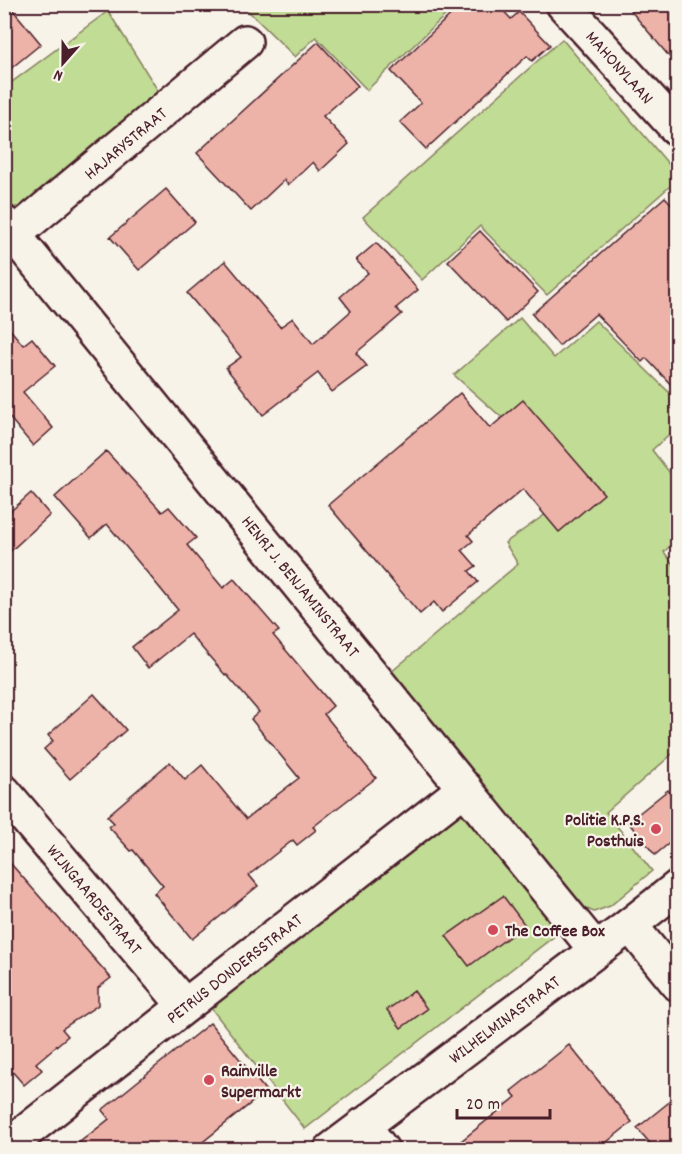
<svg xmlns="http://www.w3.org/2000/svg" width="682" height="1154" viewBox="0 0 682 1154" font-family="Dekko,sans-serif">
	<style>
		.green { fill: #c1dc94; stroke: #867e60; stroke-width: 1.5 }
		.building { fill: #edb3a9; stroke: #4a1f2b; stroke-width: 1.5 }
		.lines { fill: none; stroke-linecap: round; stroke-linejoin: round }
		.street-casing { stroke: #4a1f2b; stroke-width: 38 }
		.secondary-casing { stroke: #4a1f2b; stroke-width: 38 }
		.street { stroke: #f7f3e8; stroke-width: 33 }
		.secondary { stroke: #f7f3e8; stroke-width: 33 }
		.poi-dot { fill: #d1495b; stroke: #f7f3e8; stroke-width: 2 }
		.labels { text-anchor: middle; stroke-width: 4.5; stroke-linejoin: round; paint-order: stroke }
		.street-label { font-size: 18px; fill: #4a1f2b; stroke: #f7f3e8 }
		.poi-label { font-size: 18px; font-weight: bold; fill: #4a1f2b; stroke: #f7f3e8; text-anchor: start }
	</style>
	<rect width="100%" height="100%" fill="#f7f3e8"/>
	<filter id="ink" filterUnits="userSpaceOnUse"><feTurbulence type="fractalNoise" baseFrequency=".0167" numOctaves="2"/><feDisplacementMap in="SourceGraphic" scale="12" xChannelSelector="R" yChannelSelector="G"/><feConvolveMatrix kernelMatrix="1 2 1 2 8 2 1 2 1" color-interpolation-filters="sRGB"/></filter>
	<g filter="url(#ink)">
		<g class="green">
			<polygon points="242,5 456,5 367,90 316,37 295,57"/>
			<polygon points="108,11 162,97 28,207 14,207 5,201 4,88"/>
			<polygon points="562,39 677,174 677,180 547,295 480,226 422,280 363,217"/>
			<polygon points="520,318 554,358 596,321 677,400 677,427 652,450 677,482 677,539 664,552 677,569 677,750 606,812 652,871 610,906 594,912 577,905 390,673 518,564 505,543 550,511 543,454 454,375"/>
			<polygon points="466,810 561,931 305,1129 211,1008"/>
		</g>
		<g class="building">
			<polygon points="4,4 8,4 41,44 4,74"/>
			<polygon points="462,4 497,4 511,19 519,12 550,45 532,61 527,56 426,149 400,122 421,103 391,71"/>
			<polygon points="625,4 678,4 678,67"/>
			<polygon points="318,42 358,86 323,116 349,144 320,171 313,162 288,185 284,180 251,211 197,153"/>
			<polygon points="166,189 195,222 139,270 110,237"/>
			<polygon points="665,197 678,211 678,392 646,358 642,362 596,314 559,346 532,314"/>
			<polygon points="480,231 538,292 506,322 448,261"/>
			<polygon points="376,243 389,256 418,290 396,308 402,314 356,353 367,366 332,392 318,373 263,415 226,368 241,357 187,293 225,261 280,327 293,318 313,344 351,311 340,297 368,273 356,260"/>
			<polygon points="4,322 23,345 32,338 55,366 23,392 53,428 33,446 4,411"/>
			<polygon points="460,393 490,428 523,400 604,494 559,532 523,489 468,535 473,541 462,550 476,566 469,571 478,582 442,612 434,602 420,614 328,505"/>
			<polygon points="106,451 162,512 169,507 196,538 187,545 223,588 234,579 279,631 273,635 333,706 324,714 376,778 313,827 316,830 297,845 293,840 249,875 258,886 192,939 154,893 163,886 133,850 131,851 109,827 114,823 107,816 170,762 185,780 202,765 246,819 299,778 251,719 259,712 227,675 226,676 190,634 148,668 132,647 178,610 107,524 91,538 55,497"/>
			<polygon points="31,493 50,515 4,557 4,517"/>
			<polygon points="94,694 126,730 70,779 44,749 53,741 48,735"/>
			<polygon points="668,790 678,803 678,836 655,855 628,822"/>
			<polygon points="4,856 111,978 98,988 98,1005 62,1029 68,1036 36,1063 42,1070 24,1085 4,1062"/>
			<polygon points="503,896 525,925 469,966 446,936"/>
			<polygon points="414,991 427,1009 401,1028 387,1010"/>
			<polygon points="210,1023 266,1091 194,1149 71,1149 109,1119 102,1110"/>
			<polygon points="569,1045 632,1122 598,1149 451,1149 516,1097 511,1091"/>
			<polygon points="678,1095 678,1149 655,1149 637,1128"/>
		</g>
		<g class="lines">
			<defs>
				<g id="street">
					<polyline points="563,4 678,130"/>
					<polyline points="4,223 596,950"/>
					<polyline points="4,243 245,42"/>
					<polyline points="4,792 185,1006"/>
					<polyline points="630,925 678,984"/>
					<polyline points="363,1125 382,1150"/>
					<polyline points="4,1149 185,1006 465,788"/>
				</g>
				<polyline id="secondary" points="331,1150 630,925 678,887"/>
			</defs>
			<use href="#street" class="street-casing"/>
			<use href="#secondary" class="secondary-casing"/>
			<use href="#street" class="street"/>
			<use href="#secondary" class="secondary"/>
		</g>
	</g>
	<g class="poi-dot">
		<circle cx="656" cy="829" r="6"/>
		<circle cx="493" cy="930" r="6"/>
		<circle cx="209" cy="1080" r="6"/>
	</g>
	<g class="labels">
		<g class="street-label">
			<text transform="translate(620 67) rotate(48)" y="6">MAHONYLAAN</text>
			<text transform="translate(125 143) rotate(-40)" y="6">HAJARYSTRAAT</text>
			<text transform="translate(301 586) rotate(51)" y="6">HENRI J. BENJAMINSTRAAT</text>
			<text transform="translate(95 899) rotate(50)" y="6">WIJNGAARDESTRAAT</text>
			<text transform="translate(234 968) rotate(-38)" y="6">PETRUS DONDERSSTRAAT</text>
			<text transform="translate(504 1019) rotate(-37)" y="6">WILHELMINASTRAAT</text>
		</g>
		<g class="poi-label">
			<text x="644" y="825" text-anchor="end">Politie K.P.S.<tspan x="644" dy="21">Posthuis</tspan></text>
			<text x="505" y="936">The Coffee Box</text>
			<text x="221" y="1076">Rainville<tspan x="221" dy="21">Supermarkt</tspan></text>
		</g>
	</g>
	<rect width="682" height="1154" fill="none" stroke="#f7f3e8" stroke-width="24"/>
	<rect x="12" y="12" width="658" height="1130" fill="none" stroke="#4a1f2b" stroke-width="2" filter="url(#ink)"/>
	<g transform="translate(63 63) rotate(201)" stroke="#f7f3e8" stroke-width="4.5" paint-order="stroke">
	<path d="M0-4.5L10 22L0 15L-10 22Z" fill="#4a1f2b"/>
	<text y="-9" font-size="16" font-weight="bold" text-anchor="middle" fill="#4a1f2b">N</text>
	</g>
	<path d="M457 1109v9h93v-9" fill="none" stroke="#4a1f2b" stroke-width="3"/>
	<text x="466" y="1109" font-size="18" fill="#4a1f2b" stroke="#f7f3e8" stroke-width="4.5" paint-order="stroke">20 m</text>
</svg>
